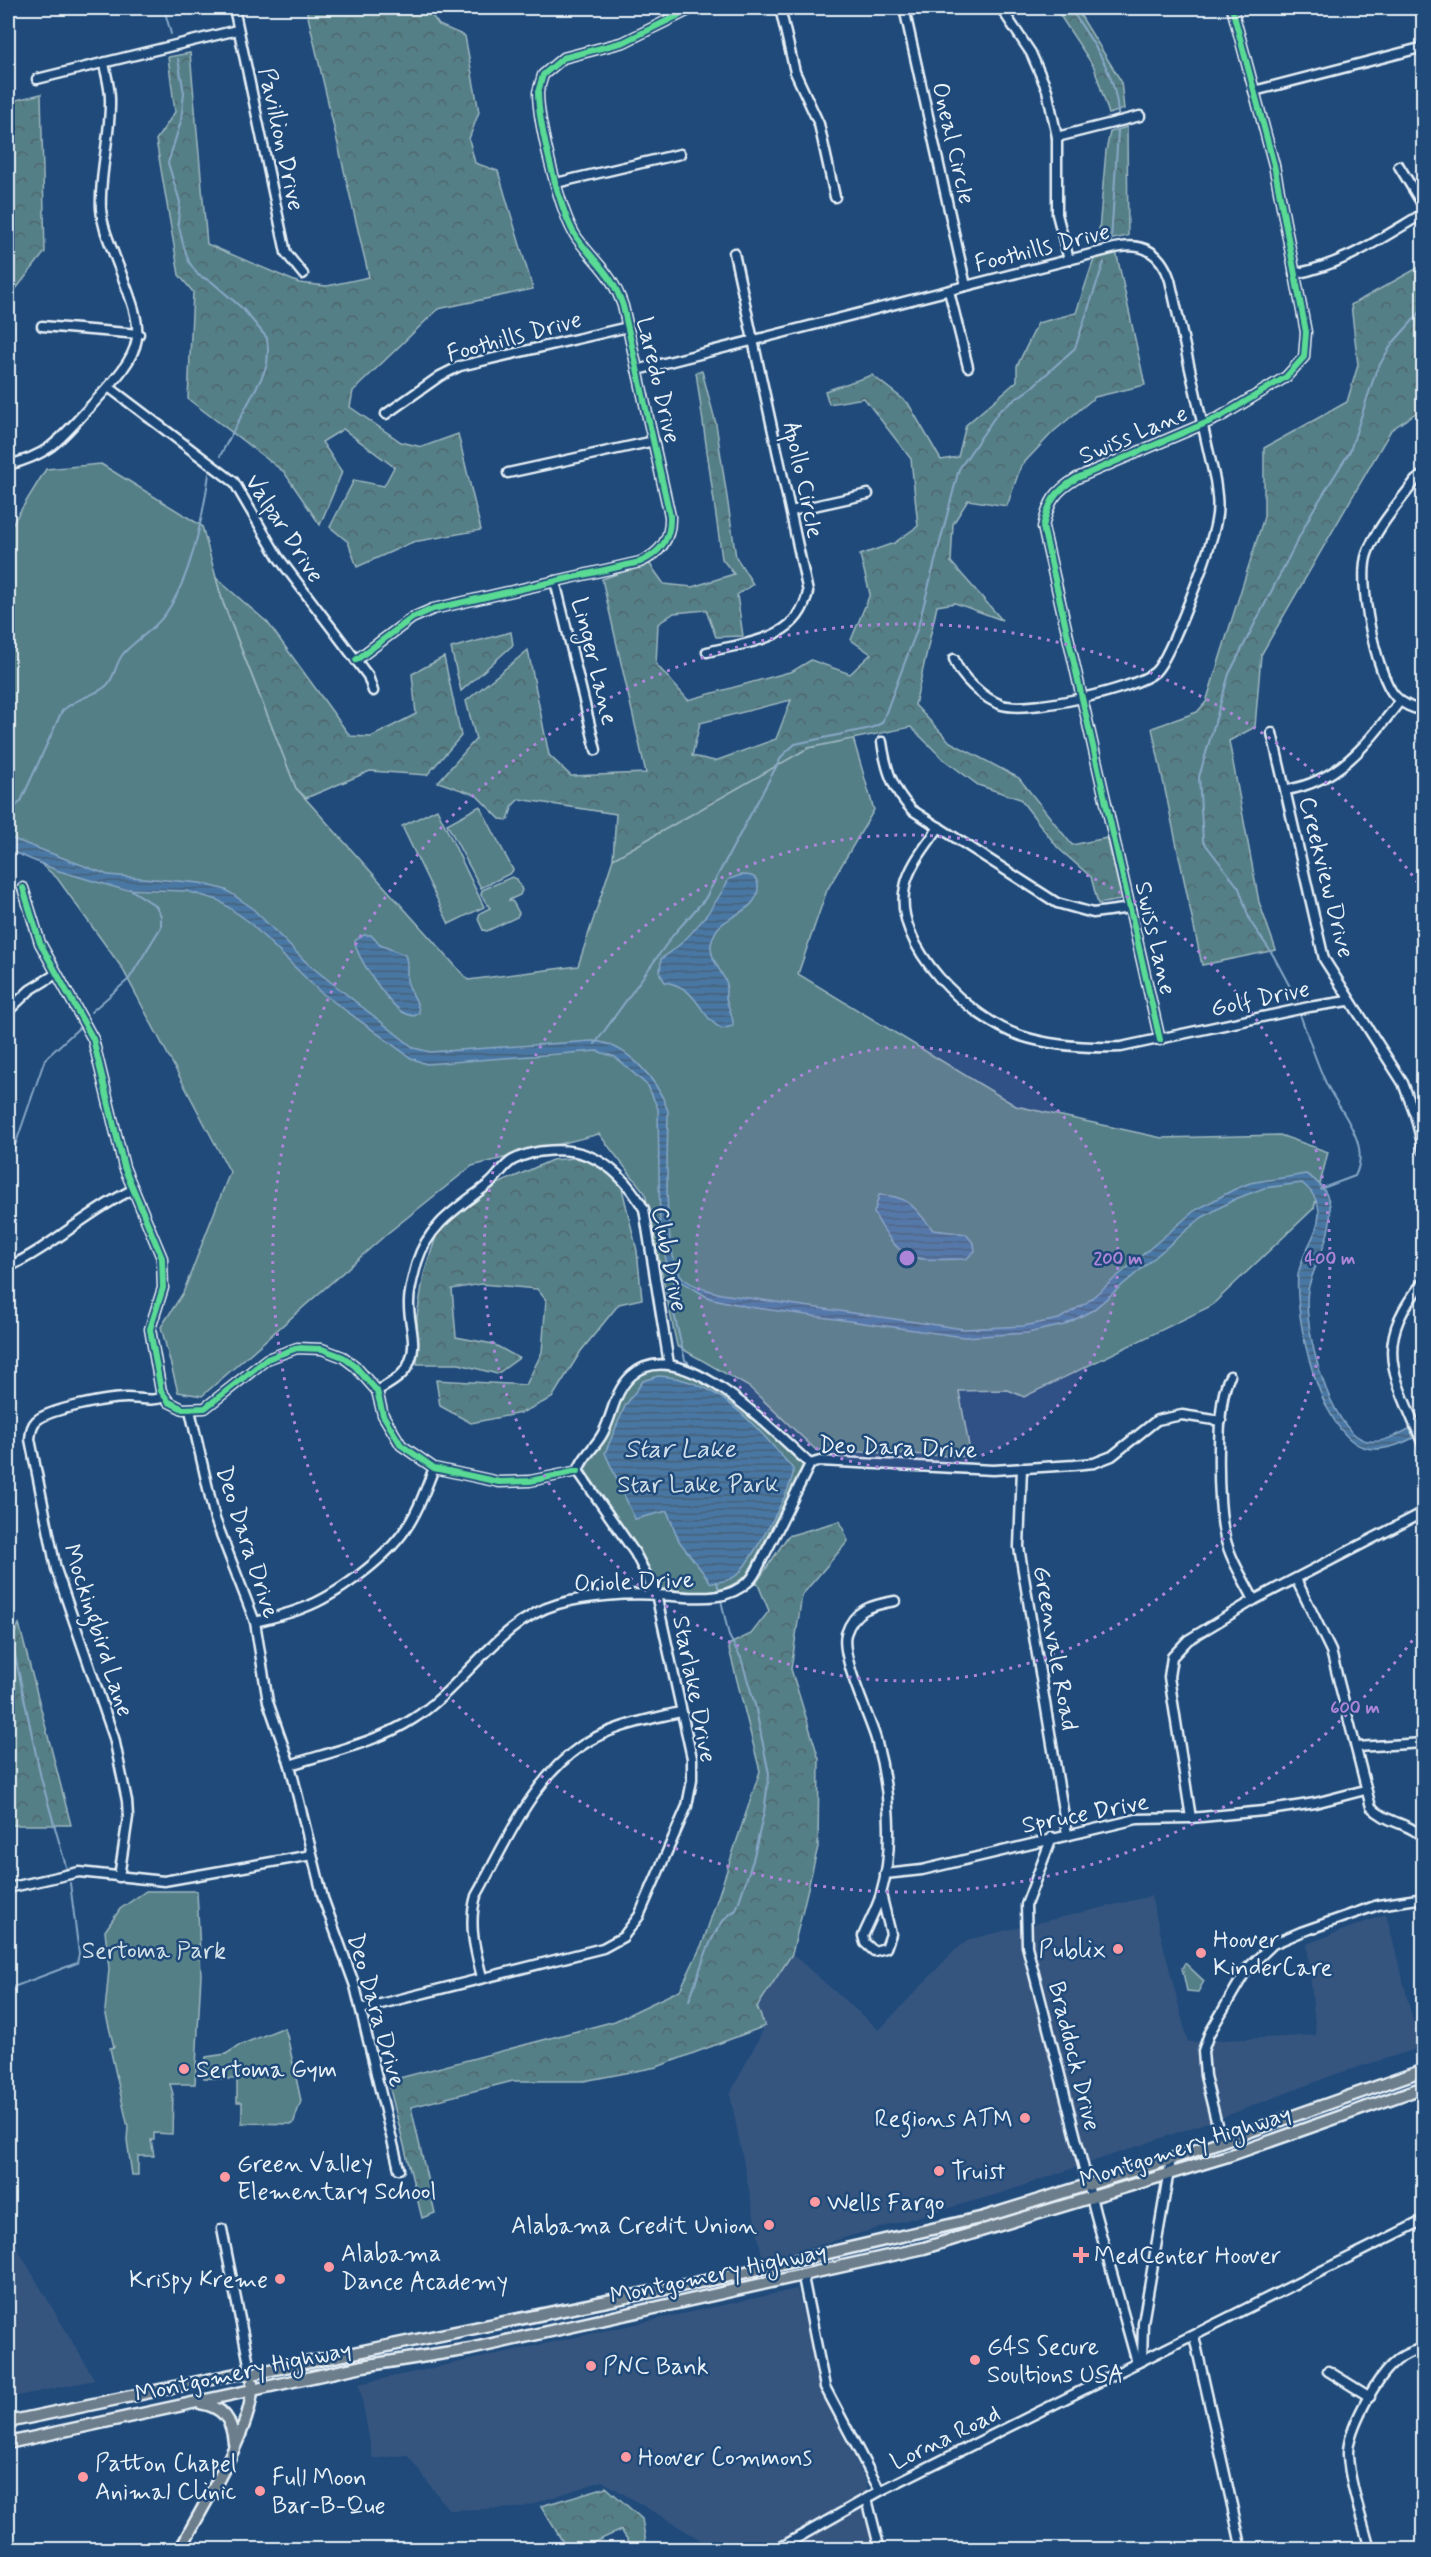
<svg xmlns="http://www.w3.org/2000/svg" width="1431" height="2557" viewBox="0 0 1431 2557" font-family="Mynerve,sans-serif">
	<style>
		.built { fill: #35557f }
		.green { fill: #557f87; stroke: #9eb8c0; stroke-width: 1.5 }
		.forest { fill: url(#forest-crowns); stroke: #9eb8c0; stroke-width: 1.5; fill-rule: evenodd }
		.water { fill: url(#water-rules); stroke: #88a8c6; stroke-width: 1.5 }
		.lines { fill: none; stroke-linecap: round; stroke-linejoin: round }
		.stream { stroke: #88a8c6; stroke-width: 2 }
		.minor-casing { stroke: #e8f1f8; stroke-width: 13 }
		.major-casing { stroke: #e8f1f8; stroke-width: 15 }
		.minor { stroke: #1f4a7a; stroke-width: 8 }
		.major { stroke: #6c7d8b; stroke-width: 10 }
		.cycleway-casing { stroke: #1f4a7a; stroke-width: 10 }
		.cycleway { stroke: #5adb95; stroke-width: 6 }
		.ring { fill: none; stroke: #ac85d9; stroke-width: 3; stroke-dasharray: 3 6 }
		.poi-dot { fill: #ff9aa2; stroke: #1f4a7a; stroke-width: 2 }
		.labels { text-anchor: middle; stroke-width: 5; stroke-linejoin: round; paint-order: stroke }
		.street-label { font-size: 24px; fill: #e8f1f8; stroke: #1f4a7a }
		.park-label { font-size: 24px; fill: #d2e0e7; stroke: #1f4a7a }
		.poi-label { font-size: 24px; fill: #e8f1f8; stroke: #1f4a7a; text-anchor: start }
		.water-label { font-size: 26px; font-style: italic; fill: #d0dfeb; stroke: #1f4a7a }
		.centre { fill: #ac85d9; stroke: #1f4a7a; stroke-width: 3 }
		.ring-label { font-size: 18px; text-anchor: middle; font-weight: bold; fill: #ac85d9; stroke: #1f4a7a; stroke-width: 5; stroke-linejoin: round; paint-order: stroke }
	</style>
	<defs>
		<pattern id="forest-crowns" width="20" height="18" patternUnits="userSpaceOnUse" patternTransform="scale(1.5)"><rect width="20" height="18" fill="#557f87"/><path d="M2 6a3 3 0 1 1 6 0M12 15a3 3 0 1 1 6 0" fill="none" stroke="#4e666c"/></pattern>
		<pattern id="water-rules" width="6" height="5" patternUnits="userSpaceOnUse" patternTransform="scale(1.5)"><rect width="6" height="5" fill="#4877a4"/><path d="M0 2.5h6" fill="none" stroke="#476077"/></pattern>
	</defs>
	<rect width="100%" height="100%" fill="#1f4a7a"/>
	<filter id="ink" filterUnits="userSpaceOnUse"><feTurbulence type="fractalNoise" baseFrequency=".0167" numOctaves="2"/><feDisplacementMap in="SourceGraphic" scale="12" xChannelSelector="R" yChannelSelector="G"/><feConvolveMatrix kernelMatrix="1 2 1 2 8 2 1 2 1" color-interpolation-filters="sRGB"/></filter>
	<g filter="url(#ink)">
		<g class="built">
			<polygon points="1151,1896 1188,2042 1316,2035 1307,1944 1386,1914 1420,2048 1336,2074 1234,2113 1005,2192 763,2261 730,2094 765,2026 756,2007 792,1954 879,2030 955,1950 970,1939"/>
			<polygon points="8,2236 10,2236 95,2380 8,2398"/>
			<polygon points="797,2289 824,2399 867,2483 871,2549 716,2549 602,2481 520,2508 449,2510 407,2455 373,2459 359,2384"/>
		</g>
		<g class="green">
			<polygon points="101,464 202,526 223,603 296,788 468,980 578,966 613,859 808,748 853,738 874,810 827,890 798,974 1016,1106 1162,1138 1280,1135 1328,1152 1314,1208 1211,1306 1024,1397 1008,1390 959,1391 971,1457 816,1450 749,1387 677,1346 645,1193 599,1134 472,1166 389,1232 202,1396 178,1392 161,1327 183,1293 230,1172 122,968 57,878 8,835 8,531 46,469"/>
			<polygon points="480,806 513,870 511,873 481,888 447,824"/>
			<polygon points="437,809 484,907 449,924 402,826"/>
			<polygon points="512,877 517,879 522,890 520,895 509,900 513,902 519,913 517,917 487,931 483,930 478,919 480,913 490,908 481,895 482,890"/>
			<path d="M654 1370C717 1369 762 1425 804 1465L747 1575C717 1599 696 1592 660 1588L644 1558 583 1467 623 1390 638 1376Z"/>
			<polygon points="146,1891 197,1891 201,1975 195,2084 170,2084 173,2094 172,2134 154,2133 154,2140 151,2140 154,2156 138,2156 138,2175 132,2175 127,2140 128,2127 110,2048 114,2047 105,2011 109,1969 105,1931 120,1909"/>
			<polygon points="1185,1963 1204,1981 1198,1992 1187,1991 1182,1968"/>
			<polygon points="280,2029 285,2029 287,2035 301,2101 293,2124 242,2123 242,2102 237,2102 237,2079 204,2078 206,2057 226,2054 240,2045"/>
		</g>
		<g class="forest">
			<polygon points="306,8 426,8 439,25 465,36 479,112 469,139 475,163 498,171 533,289 438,309 353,391 350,407 401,442 422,447 458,434 481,530 413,542 357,567 348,542 330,527 354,480 384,486 394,467 343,429 322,442 342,472 320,525 284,472 188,399 193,292 179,275 156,140 175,112 168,57 190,53 207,244 299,283 327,286 369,277"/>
			<polygon points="1055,8 1076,8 1121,81 1124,109 1109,114 1094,67"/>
			<polygon points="41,94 45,252 8,299 8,102"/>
			<polygon points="1127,127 1128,236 1098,242 1106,151 1110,132"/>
			<path d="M1116 251 1145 385 1095 397 1053 432 1021 466 1007 506 968 500 953 524 951 562 1002 620 955 603 937 606 915 705 950 742 1019 778 1072 845 1107 838 1122 900 1098 904 1091 877 1058 848 1020 799 978 785 942 758 911 727 808 748 613 859 616 814 519 799 513 805 508 820 500 819 476 795 438 782 476 739 466 701 528 650 549 755 571 776 646 773 602 579 649 563 664 584 692 587 734 574 722 559 696 372 702 371 716 424 736 557 753 584 737 595 743 636 716 637 706 610 674 613 658 624 656 664 688 700 793 671 811 660 850 674 871 654 851 640 870 594 860 555 894 543 918 526 911 459 864 398 829 404 825 391 872 375 908 403 941 460 958 457 966 425 1017 381V366L1038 323 1076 313 1094 259ZM791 700 776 739 715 761 692 756 700 723Z"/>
			<polygon points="1423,265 1423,408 1391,430 1261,655 1255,727 1229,741 1259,902 1276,950 1202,965 1152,728 1197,712 1206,702 1264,517 1264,448 1347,402 1358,365 1351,305"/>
			<polygon points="216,578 268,623 350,736 371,737 416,714 412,674 444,657 461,736 427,775 370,771 306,798 296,788 223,602"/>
			<polygon points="511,632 513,645 461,691 451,648"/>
			<polygon points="596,1156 619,1176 637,1251 642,1299 619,1304 581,1351 552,1398 521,1413 471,1423 440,1406 436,1380 526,1385 542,1352 546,1300 537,1289 481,1284 452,1289 456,1337 493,1344 519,1358 497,1374 459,1364 417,1364 417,1316 424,1274 442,1218 491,1187 552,1160"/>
			<polygon points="840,1521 848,1541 802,1595 791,1669 819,1759 818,1847 792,1954 757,2007 765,2026 657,2067 584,2081 513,2081 411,2107 435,2213 422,2218 388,2081 615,2021 680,1990 703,1942 760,1771 728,1645 751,1634 769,1611 757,1582 788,1536"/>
			<polygon points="19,1624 71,1825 8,1825 8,1647"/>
			<polygon points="606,2487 642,2519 647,2549 634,2549 621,2530 588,2545 588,2549 567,2549 541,2506"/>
		</g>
		<g class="water">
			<path d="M8 837 108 875 200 883 226 890 251 907 308 964 414 1048 430 1052 592 1041C627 1043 658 1080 668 1111 668 1144 661 1257 683 1278 693 1287 708 1290 721 1294L964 1329 1024 1326 1059 1319 1086 1303 1194 1211 1233 1190 1250 1183 1306 1174C1318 1181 1328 1192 1330 1206 1334 1235 1314 1263 1308 1290 1302 1323 1329 1434 1368 1441 1386 1444 1407 1429 1423 1422V1433C1406 1442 1382 1454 1363 1447 1319 1431 1294 1317 1298 1275 1301 1254 1318 1235 1319 1214 1319 1202 1312 1191 1302 1183L1264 1188 1235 1199 1201 1218 1093 1310 1064 1325 1027 1333 964 1337 749 1307 709 1298 669 1274 660 1232 658 1109 648 1086 615 1057 597 1051 426 1064 411 1058 319 991 248 921 218 900 186 891 121 889 59 871 8 850Z"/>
			<path d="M741 875C749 875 757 875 758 885 760 910 731 913 718 928 715 932 712 940 711 945 710 960 722 971 727 984 722 1004 734 1010 733 1026L722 1029C697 1015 700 988 665 982L660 974 661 959C689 941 714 908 729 879Z"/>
			<path d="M364 935H371L380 945 405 955C409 964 406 971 407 980 409 992 419 1000 419 1013L414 1016C410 1015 404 1014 401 1011 388 1002 355 956 355 941Z"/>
			<path d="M879 1195C911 1196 915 1209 933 1230L966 1234 974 1244 975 1251 966 1259C912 1260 902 1265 874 1213Z"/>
			<path d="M658 1376C718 1378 757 1427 793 1469 796 1484 750 1563 737 1575 729 1581 720 1582 711 1583L679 1541 667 1511 635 1519 605 1453 625 1406 643 1381Z"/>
		</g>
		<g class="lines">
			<g class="stream">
				<polyline points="164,8 171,34"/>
				<path d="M1070 8C1092 42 1116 71 1118 114"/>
				<polyline points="178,59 184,93 181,121 168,163 180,202 178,222 183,244 189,262 198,275 212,282 243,309 267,338 268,350 267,365 261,379 220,456"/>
				<polyline points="1111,241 1118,131"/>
				<path d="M8 814 21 801 62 711C77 697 95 696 106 686 115 678 115 664 123 654 136 639 154 631 166 613 191 577 203 517 209 474"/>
				<polyline points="1297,1000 1273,955 1250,921 1239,888 1203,841 1199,777 1229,674 1312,512 1350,451 1376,371 1392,344 1424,308"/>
				<polyline points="91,1012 129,979 161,927 161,916 156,906 130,889"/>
				<path d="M1301 1017C1309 1039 1316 1062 1326 1083 1339 1111 1372 1143 1355 1176L1320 1189"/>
				<polyline points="595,1044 673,935 705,899 782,756 795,744 871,728 882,723 918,627 959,469 999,411 1031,388 1075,348 1104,262"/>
				<polyline points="8,1166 45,1059 80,1027"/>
				<polyline points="675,1276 671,1301 685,1360 688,1362 686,1368"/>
				<polyline points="8,1622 41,1778 67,1870"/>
				<polyline points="8,1989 77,1963 79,1954 70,1883"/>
				<path d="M689 2000C700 1973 711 1923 736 1910L753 1860 764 1812 769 1774 755 1705 741 1658 729 1636 717 1582"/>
			</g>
			<defs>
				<g id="minor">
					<polyline points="234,8 286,253 303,274"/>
					<polyline points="780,8 795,72 819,124 835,197"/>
					<polyline points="904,8 966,286"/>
					<polyline points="1001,8 1031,53 1047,90 1057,137 1057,214 1069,260"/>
					<polyline points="37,79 237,30"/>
					<polyline points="1254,91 1424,47"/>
					<polyline points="1057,137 1140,116"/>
					<polyline points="1399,166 1424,207"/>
					<polyline points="556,183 680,154"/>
					<path d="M1294 274C1345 264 1380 239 1424 213"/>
					<polyline points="949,291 968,367"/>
					<polyline points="42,326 139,334"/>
					<path d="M637 370 1115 248C1143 242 1161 252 1170 280L1215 480C1217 494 1219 507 1216 521 1212 545 1171 657 1155 672 1134 690 1029 713 1002 705 984 699 960 677 954 659"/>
					<polyline points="110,388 234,482 278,557 368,676 373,691"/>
					<polyline points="386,414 440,376 460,366 628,327"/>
					<path d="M8 465C51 454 59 440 88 409 150 343 147 340 115 257 109 241 102 226 101 209 99 173 111 136 110 99 110 87 106 75 104 63"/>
					<polyline points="508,473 654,441"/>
					<path d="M1424 474 1415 481C1399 503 1376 528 1367 554 1357 581 1376 675 1395 696 1403 705 1413 708 1424 711"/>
					<polyline points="791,511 868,494"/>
					<polyline points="555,581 596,750"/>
					<path d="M707 652C747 642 798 641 808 592L734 253"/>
					<path d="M356 660 412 618 433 609 640 562C661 553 671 539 670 516L623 306C612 273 596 264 577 238 560 214 538 122 538 92L543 75 563 58 624 42 693 8"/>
					<polyline points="1272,733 1324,959 1403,1083 1415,1115 1424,1151"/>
					<path d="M882 742C886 769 892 789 912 810L1057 903 1093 913 1131 908"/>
					<path d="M1286 790C1341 781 1368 742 1400 701"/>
					<path d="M939 827C927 845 909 865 905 887 892 946 970 1019 1021 1036 1052 1046 1089 1048 1121 1047L1309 1007 1348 1001"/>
					<polyline points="23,888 40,943 93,1039 124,1167 162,1258 163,1288 150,1329 161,1391 169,1402 183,1409 205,1408 267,1359 297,1348 322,1349 343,1357 355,1366 377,1391 383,1415 401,1445 434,1468 499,1482 530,1481 578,1471"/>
					<polyline points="8,1011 30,990 56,974"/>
					<path d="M1160 1040 1043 527C1049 501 1054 492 1077 478L1220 417 1286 377 1304 357 1306 332 1274 165 1232 8"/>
					<path d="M8 1267C52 1247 88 1211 132 1190"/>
					<path d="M1424 1281C1369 1347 1396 1377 1424 1447"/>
					<path d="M1230 1376C1215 1400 1217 1508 1225 1537 1230 1559 1244 1580 1254 1600"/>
					<path d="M377 1391C389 1384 405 1376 410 1361 418 1342 408 1322 409 1302 409 1289 414 1274 417 1262 429 1223 460 1207 490 1183 498 1176 504 1165 513 1160 534 1149 567 1147 589 1156 614 1166 631 1187 644 1209L669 1364"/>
					<polyline points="190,1410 215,1519 255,1622 268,1702 290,1765 323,1898 355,1986 399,2169"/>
					<polyline points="810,1464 820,1461 993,1470 1074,1465 1094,1463 1112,1456 1157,1420 1182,1415 1221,1421"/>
					<polyline points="1022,1468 1019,1547 1067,1834"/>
					<path d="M578 1471C583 1455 596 1447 603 1433 613 1414 614 1392 631 1376 680 1330 776 1434 810 1464"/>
					<path d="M1296 1579 1331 1651 1371 1807C1388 1824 1408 1822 1424 1838"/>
					<path d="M255 1622C271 1618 288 1614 303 1608 336 1596 385 1559 405 1530 418 1512 426 1488 434 1468"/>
					<polyline points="1356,1747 1424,1743"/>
					<path d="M290 1765C330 1752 378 1742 413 1719 465 1686 498 1621 558 1604 585 1596 629 1593 658 1595 688 1596 724 1605 749 1581 756 1575 760 1562 765 1554 781 1524 795 1494 810 1464"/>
					<polyline points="1191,1818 1169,1677 1172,1657 1188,1640 1254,1600 1424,1512"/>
					<polyline points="1052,1837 1026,1905 1027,1946 1096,2216 1137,2363"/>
					<polyline points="885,1874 922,1870 1137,1819 1191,1818 1263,1811 1315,1803 1365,1790"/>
					<path d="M119 1877 128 1817 127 1801 114 1738 56 1569 30 1439C31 1432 31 1426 36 1421 48 1409 109 1398 127 1398 141 1398 151 1402 165 1397"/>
					<polyline points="8,1888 79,1872 164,1881 312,1855"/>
					<path d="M881 1894 891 1934 886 1948 874 1951 865 1943 863 1936C869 1922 877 1908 881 1894 895 1847 889 1786 876 1739 869 1715 840 1656 846 1634 854 1609 872 1605 895 1601"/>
					<path d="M482 1977C475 1950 468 1924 476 1896 505 1845 531 1780 581 1746 610 1726 647 1720 680 1712"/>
					<polyline points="361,2009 603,1948 623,1937 639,1916 687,1806 692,1780 692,1758 656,1594 635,1553 578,1471"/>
					<polyline points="1221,2141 1205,2076 1203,2051 1209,2034 1247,1969 1273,1944 1301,1932 1378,1905 1424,1898"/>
					<polyline points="222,2229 251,2374"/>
					<polyline points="803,2277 825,2387 880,2491"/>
					<polyline points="1194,2336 1242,2550"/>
					<polyline points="1142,2361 1143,2323 1171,2159"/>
					<polyline points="1328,2371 1370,2397"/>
					<polyline points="867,2499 880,2550"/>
					<polyline points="776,2550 880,2491 1424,2220"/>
					<path d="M1370 2550C1363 2522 1349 2482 1348 2455 1347 2430 1376 2378 1395 2362 1403 2354 1413 2351 1424 2348"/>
				</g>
				<g id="major">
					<path d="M200 2403C224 2407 232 2420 234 2443"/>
					<polyline points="8,2422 236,2374 251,2374 729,2276 984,2217 1171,2159 1424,2070"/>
					<polyline points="8,2443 363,2366 470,2349 924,2248 1231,2155 1424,2087"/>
					<path d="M180 2550C200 2509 255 2427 252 2383"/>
				</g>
			</defs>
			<use href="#minor" class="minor-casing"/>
			<use href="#major" class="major-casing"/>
			<use href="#minor" class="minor"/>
			<use href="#major" class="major"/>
			<defs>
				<g id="cycleway">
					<path d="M356 660 412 618 433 609 640 562C661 553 671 539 670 516L623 306C612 273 596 264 577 238 560 214 538 122 538 92L543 75 563 58 624 42 693 8"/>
					<polyline points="23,888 40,943 93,1039 124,1167 162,1258 163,1288 150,1329 161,1391 169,1402 183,1409 205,1408 267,1359 297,1348 322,1349 343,1357 355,1366 377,1391 383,1415 401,1445 434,1468 499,1482 530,1481 578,1471"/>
					<path d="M1160 1040 1043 527C1049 501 1054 492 1077 478L1220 417 1286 377 1304 357 1306 332 1274 165 1232 8"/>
				</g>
			</defs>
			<use href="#cycleway" class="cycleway-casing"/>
			<use href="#cycleway" class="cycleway"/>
		</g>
	</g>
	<circle cx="907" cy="1258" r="211" fill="#ac85d9" fill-opacity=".12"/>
	<g class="ring">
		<circle cx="907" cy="1258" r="211"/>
		<circle cx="907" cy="1258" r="423"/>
		<path d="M1423 1626A634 634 0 1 1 1423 890"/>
	</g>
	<g class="poi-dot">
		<circle cx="1118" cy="1949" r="6"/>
		<circle cx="1201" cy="1953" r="6"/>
		<circle cx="184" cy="2069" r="6"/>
		<circle cx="1025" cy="2118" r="6"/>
		<circle cx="939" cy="2171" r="6"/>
		<circle cx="225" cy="2177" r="6"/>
		<circle cx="815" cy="2202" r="6"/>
		<circle cx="769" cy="2225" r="6"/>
		<path d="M1078 2246h6v6h6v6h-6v6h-6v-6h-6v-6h6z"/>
		<circle cx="329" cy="2267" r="6"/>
		<circle cx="280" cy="2279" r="6"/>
		<circle cx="975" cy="2360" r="6"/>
		<circle cx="591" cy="2366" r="6"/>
		<circle cx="626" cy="2457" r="6"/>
		<circle cx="83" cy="2477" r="6"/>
		<circle cx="260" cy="2491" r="6"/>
	</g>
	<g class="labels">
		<g class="street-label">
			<text transform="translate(282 139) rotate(78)" y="8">Pavillion Drive</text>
			<text transform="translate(954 143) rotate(77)" y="8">Oneal Circle</text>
			<text transform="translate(1042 247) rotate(-14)" y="8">Foothills Drive</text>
			<text transform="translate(514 336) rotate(-15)" y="8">Foothills Drive</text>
			<text transform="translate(659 380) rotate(77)" y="8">Laredo Drive</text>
			<text transform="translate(1133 434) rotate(-23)" y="8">Swiss Lane</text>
			<text transform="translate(804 480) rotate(78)" y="8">Apollo Circle</text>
			<text transform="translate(285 528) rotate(57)" y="8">Valpar Drive</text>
			<text transform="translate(595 661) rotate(76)" y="8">Linger Lane</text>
			<text transform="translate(1327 877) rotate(76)" y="8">Creekview Drive</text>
			<text transform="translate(1156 938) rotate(77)" y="8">Swiss Lane</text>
			<text transform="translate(1260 998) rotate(-12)" y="8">Golf Drive</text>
			<text transform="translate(670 1259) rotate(79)" y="8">Club Drive</text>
			<text transform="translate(898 1447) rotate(2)" y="8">Deo Dara Drive</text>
			<text transform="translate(248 1542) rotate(72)" y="8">Deo Dara Drive</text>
			<text transform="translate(634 1581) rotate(-2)" y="8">Oriole Drive</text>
			<text transform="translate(99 1630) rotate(72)" y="8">Mockingbird Lane</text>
			<text transform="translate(1056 1648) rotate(80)" y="8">Greenvale Road</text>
			<text transform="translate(695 1689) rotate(79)" y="8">Starlake Drive</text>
			<text transform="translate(1085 1813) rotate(-11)" y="8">Spruce Drive</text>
			<text transform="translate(377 2010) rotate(74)" y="8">Deo Dara Drive</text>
			<text transform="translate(1075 2056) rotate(76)" y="8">Braddock Drive</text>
			<text transform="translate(1185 2146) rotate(-18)" y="8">Montgomery Highway</text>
			<text transform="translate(718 2273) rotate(-12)" y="8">Montgomery Highway</text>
			<text transform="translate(243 2371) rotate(-12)" y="8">Montgomery Highway</text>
			<text transform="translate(945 2437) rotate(-26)" y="8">Lorna Road</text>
		</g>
		<g class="park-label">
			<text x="698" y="1492">Star Lake Park</text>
			<text x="154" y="1958">Sertoma Park</text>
		</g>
		<g class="poi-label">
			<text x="1213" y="1947">Hoover<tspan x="1213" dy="28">KinderCare</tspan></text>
			<text x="1106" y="1957" text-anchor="end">Publix</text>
			<text x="196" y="2077">Sertoma Gym</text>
			<text x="1013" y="2126" text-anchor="end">Regions ATM</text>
			<text x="237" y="2171">Green Valley<tspan x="237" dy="28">Elementary School</tspan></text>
			<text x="951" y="2179">Truist</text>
			<text x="827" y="2210">Wells Fargo</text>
			<text x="757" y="2233" text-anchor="end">Alabama Credit Union</text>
			<text x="341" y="2261">Alabama<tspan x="341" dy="28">Dance Academy</tspan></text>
			<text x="1094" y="2263">MedCenter Hoover</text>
			<text x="268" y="2287" text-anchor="end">Krispy Kreme</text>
			<text x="987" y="2354">G4S Secure<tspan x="987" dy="28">Soultions USA</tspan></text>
			<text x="603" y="2374">PNC Bank</text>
			<text x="638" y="2465">Hoover Commons</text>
			<text x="95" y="2471">Patton Chapel<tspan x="95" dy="28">Animal Clinic</tspan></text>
			<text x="272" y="2485">Full Moon<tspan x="272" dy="28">Bar-B-Que</tspan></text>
		</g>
		<g class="water-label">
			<text x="680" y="1457">Star Lake</text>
		</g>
	</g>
	<circle cx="907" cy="1258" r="9" class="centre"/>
	<g class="ring-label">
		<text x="1118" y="1264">200 m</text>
		<text x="1330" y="1264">400 m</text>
		<text x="1355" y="1713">600 m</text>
	</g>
	<rect width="1431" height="2557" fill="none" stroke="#1f4a7a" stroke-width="30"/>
	<rect x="15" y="15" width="1401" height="2527" fill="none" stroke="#e8f1f8" stroke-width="2" filter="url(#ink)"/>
</svg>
